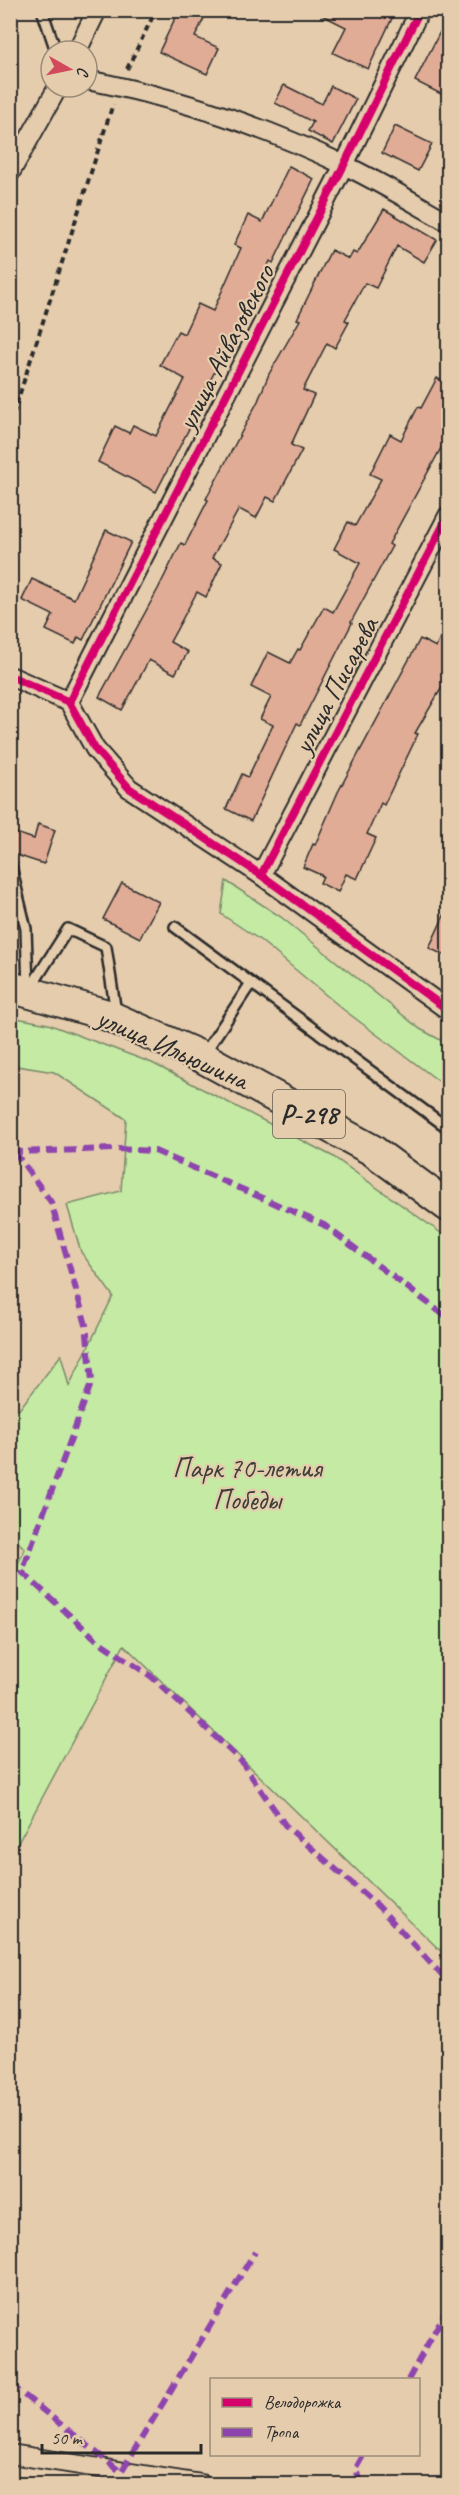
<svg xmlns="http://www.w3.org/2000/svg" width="459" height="2495" viewBox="0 0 459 2495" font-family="Caveat,sans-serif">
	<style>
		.green { fill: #c5eaa4; stroke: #788a68; stroke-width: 1.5 }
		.building { fill: #e1ac96; stroke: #2b2b2b; stroke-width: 1.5 }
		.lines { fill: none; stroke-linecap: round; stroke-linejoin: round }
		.service-casing { stroke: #2b2b2b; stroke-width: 14 }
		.minor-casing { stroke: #2b2b2b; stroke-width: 22 }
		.trunk-casing { stroke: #2b2b2b; stroke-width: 34 }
		.path { stroke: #2b2b2b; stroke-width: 4; stroke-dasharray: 6 4.5; stroke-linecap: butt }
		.service { stroke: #e5ccad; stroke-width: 9 }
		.minor { stroke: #e5ccad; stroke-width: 18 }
		.trunk { stroke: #e5ccad; stroke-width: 30 }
		.quiet { stroke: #8e44ad; stroke-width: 6; stroke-dasharray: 12 6; stroke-linecap: butt }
		.cycleway-casing { stroke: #e5ccad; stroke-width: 11 }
		.cycleway { stroke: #d6006c; stroke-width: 8 }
		.labels { text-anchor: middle; stroke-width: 4.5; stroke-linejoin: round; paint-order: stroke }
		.shield { fill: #e5ccad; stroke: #635b52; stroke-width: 1.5 }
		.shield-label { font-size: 27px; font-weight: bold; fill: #2b2b2b }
		.street-label { font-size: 28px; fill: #2b2b2b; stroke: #e5ccad }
		.park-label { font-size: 28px; fill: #3a3e37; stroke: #e5ccad }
	</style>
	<rect width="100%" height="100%" fill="#e5ccad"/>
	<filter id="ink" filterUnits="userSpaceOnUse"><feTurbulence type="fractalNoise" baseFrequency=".0167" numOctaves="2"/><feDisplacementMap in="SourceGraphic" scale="12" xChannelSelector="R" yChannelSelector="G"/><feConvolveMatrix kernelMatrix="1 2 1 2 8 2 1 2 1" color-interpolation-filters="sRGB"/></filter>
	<g filter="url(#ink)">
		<g class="green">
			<polygon points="226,881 281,917 420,1029 448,1044 448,1088 344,1010 260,940 221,914"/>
			<polygon points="11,1017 48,1024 152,1063 332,1156 448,1238 446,1240 448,1242 448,1958 124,1645 11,1856 11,1578 25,1549 11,1535 11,1420 61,1355 69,1386 113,1296 81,1252 67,1205 121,1191 126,1119 54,1072 11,1065"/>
		</g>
		<g class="building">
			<polygon points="179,10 208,10 195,37 219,48 207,74 159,52"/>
			<polygon points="312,10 396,10 368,69 333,53 346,27"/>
			<polygon points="448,16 448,80 441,94 415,81"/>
			<polygon points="284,85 322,104 331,86 356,99 333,144 308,131 313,122 275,103"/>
			<polygon points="395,126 432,144 418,171 382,153"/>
			<polygon points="289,166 314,179 273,263 270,261 255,295 202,396 205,398 156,492 98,462 115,426 129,433 133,425 156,436 185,379 160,365 178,331 184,334 198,304 213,311 241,248 234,245 248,215 262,222"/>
			<polygon points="384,209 437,240 424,262 397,246 376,288 365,283 345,320 349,322 335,348 327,343 303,390 314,395 291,445 302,450 275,501 267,497 256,518 239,509 212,558 222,563 206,597 197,592 170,642 188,652 175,674 149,660 122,710 99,697 158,589 181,543 185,545 208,500 206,499 258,401 269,374 300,320 297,319 331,250 349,259 353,252 357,254"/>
			<polygon points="437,378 448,385 448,435 389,544 392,546 351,622 352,623 300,725 297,723 251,821 226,809 242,774 248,777 273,725 260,719 271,697 251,687 268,652 290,663 298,649 300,650 324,607 333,612 360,563 334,549 348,522 355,526 381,479 370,474 390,434 401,440 418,407 421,408"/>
			<polygon points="106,530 131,542 83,640 78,637 75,644 46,630 53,615 22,600 32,579 74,599"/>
			<polygon points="448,622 448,677 415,733 418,734 384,805 381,803 367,834 376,838 357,879 346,874 338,892 320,883 323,876 303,867 313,844 315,845 338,792 420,639 436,647"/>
			<polygon points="38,824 55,830 44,864 10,853 10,831 34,839"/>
			<polygon points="122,883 159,902 140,938 103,919"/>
			<polygon points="448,907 448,957 429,948"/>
		</g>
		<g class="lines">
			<defs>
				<g id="service">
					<polyline points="42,10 56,51"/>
					<polyline points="10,862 26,929 28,987"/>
					<polyline points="175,927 448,1128"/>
					<polyline points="31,987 68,929 106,947 116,1013"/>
					<polyline points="204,1054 251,983"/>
				</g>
				<g id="minor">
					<polyline points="77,51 97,10"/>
					<path d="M87 80C175 97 263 126 344 165 380 182 414 203 448 222"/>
					<polyline points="10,173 58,87"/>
					<polyline points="10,676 69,702 95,749 129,788 261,875 448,1010"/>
					<polyline points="69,702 344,165 420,10"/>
					<polyline points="261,875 448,516"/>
					<polyline points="10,2454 201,2484"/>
				</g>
				<polyline id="trunk" points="10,987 107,1015 202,1057 372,1150 448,1206"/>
			</defs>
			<use href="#service" class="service-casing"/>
			<use href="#minor" class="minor-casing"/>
			<use href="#trunk" class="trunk-casing"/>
			<g class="path">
				<polyline points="127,69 156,10"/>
				<polyline points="10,424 113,104"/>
			</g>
			<use href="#service" class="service"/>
			<use href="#minor" class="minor"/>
			<use href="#trunk" class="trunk"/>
			<g class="quiet">
				<polyline points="14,1151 51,1202 86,1325 92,1381 22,1572 98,1641 152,1677 241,1761 285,1825 379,1907 448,1982"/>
				<polyline points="10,1152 116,1149 155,1151 324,1225 448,1318"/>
				<polyline points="408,2380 448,2307"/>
				<polyline points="10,2384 121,2472 255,2252"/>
				<polyline points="360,2484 356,2468 364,2454"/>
			</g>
			<defs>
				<g id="cycleway">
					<polyline points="10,676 69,702 95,749 129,788 261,875 448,1010"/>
					<polyline points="69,702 344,165 420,10"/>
					<polyline points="261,875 448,516"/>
				</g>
			</defs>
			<use href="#cycleway" class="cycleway-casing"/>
			<use href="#cycleway" class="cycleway"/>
		</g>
	</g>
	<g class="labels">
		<rect class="shield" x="273" y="1090" width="72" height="48" rx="4.5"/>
		<g class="shield-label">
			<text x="309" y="1123">Р-298</text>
		</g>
		<g class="street-label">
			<text transform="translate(225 347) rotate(-63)" y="10">улица Айвазовского</text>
			<text transform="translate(335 685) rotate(-62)" y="10">улица Писарева</text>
			<text transform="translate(173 1048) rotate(24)" y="10">улица Ильюшина</text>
		</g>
		<g class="park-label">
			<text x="247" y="1477">Парк 70-летия<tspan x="247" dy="32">Победы</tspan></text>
		</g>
	</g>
	<rect width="459" height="2495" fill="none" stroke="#e5ccad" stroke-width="36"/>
	<rect x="18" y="18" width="423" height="2459" fill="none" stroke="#2b2b2b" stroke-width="2" filter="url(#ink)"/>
	<rect x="210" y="2378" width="210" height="78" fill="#e5ccad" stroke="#9b8c79" stroke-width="1.5"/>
	<rect x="222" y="2398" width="30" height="9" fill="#d6006c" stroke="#9b8c79" stroke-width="1.5"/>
	<text x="264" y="2408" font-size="18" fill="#2b2b2b">Велодорожка</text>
	<rect x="222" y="2428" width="30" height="9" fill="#8e44ad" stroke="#9b8c79" stroke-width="1.5"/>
	<text x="264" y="2438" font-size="18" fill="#2b2b2b">Тропа</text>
	<g transform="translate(69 69) rotate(99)"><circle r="28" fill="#e5ccad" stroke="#9b8c79" stroke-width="1.5"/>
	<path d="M0-4.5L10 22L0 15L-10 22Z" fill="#d1495b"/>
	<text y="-9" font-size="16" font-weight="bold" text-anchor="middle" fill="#2b2b2b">С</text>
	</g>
	<path d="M42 2444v9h159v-9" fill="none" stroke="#2b2b2b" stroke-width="3"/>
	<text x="51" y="2444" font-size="18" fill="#2b2b2b" stroke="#e5ccad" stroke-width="4.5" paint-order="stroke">50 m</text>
</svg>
